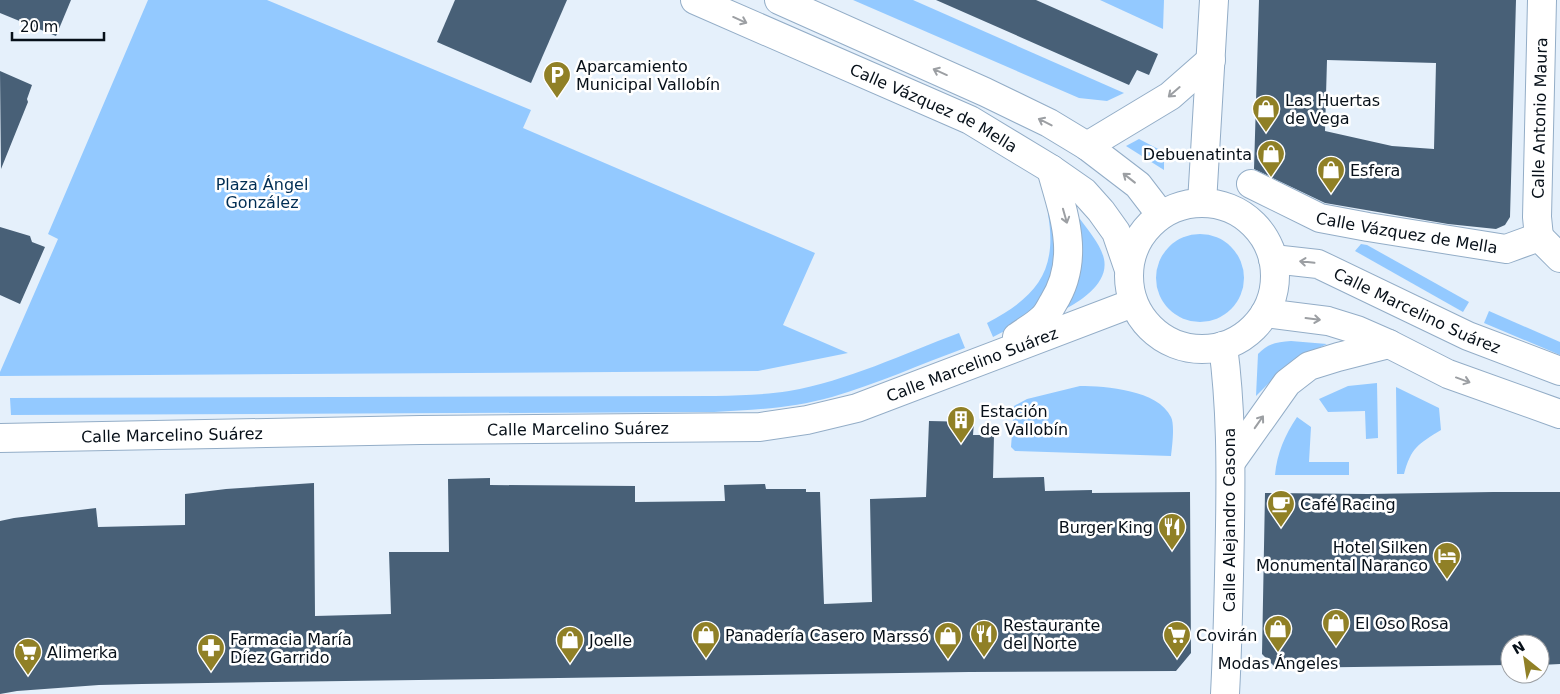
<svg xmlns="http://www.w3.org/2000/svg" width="1560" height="694" viewBox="0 0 1560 694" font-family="'DejaVu Sans',sans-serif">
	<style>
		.green { fill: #93c9ff }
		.building { fill: #486077; fill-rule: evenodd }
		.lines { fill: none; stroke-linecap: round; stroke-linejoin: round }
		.street-casing { stroke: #93adc7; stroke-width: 30 }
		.secondary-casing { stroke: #93adc7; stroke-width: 30 }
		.street { stroke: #fff; stroke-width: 28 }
		.secondary { stroke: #fff; stroke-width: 28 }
		.oneway { stroke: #9c9fa3 }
		.labels { text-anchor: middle; stroke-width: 5; stroke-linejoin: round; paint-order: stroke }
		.poi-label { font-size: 16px; fill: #071019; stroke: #fff; text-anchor: start }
		.street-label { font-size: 16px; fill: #071019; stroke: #fff }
		.park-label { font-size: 16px; fill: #002e54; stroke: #fff }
	</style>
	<rect width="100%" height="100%" fill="#e5f0fb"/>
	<g class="green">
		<polygon points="148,0 267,0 531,110 523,128 815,253 783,325 848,353 758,371 0,376 0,372 58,239 48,234"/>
		<polygon points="853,0 913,0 1124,93 1107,101 1079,98"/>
		<polygon points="1100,0 1164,0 1163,29"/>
		<polygon points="1139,139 1164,152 1164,170 1126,146"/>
		<path d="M1053 213 1058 255 1047 289 1031 312 1014 326 993 337 987 323C1036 297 1058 272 1048 214Z"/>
		<path d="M1080 219C1088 230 1101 245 1104 259 1109 283 1081 301 1063 310 1075 275 1085 258 1078 220Z"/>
		<circle cx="1200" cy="278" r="44"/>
		<polygon points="1361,244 1367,245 1469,302 1463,312 1355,251"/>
		<polygon points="1489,311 1560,342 1560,355 1484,323"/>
		<path d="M959 333 965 348C921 364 877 384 832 397 793 408 754 410 714 412L11 415 10 398 716 396C740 395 765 395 789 391 847 381 903 354 959 333Z"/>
		<path d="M1291 341 1327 344 1308 353 1280 372 1256 396 1258 354C1268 343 1278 342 1291 341Z"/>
		<polygon points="1377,383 1378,438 1366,439 1365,411 1328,412 1319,399 1348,386"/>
		<path d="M1080 386C1106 386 1158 390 1171 417 1175 425 1172 447 1171 456L1015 451 1011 447 1014 406 1027 399Z"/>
		<path d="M1396 387 1439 408 1441 430C1418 444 1411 448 1404 474H1397Z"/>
		<path d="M1297 417 1311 427 1309 462H1349V475H1275C1277 453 1285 435 1297 417Z"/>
	</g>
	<g class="building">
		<polygon points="0,0 71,0 56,36 0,13"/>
		<polygon points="455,0 567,0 531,83 437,42"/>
		<polygon points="936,0 1036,0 1158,54 1149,75 1137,70 1129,85"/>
		<path d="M1259 0H1516L1510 217 1505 225 1496 229 1448 224 1325 203 1254 169ZM1327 60 1436 63 1434 149 1392 146 1325 131Z"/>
		<polygon points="0,71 32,85 27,99 28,102 1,169"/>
		<polygon points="0,227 30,236 32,242 45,247 20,304 0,295"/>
		<polygon points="929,421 974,422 973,435 994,435 993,478 1044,477 1045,491 1092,490 1092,493 1190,492 1191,653 1176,671 969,672 142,684 99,685 17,691 0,694 0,521 14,518 96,508 98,527 185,525 185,494 226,489 314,483 315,616 391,614 389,552 449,552 448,479 490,478 490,485 635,486 635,502 725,501 724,485 765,484 766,489 806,489 806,492 820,492 824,604 872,602 870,499 926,497"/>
		<polygon points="1493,492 1560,492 1560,664 1540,665 1540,644 1510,644 1510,665 1276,668 1262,654 1265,493 1368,494"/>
	</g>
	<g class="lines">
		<defs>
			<g id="street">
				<path id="s1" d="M695 0 970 120 1051 169 1084 192 1101 211 1116 232 1128 267"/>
				<polyline points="779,0 985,92 1049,123 1087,146 1138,185 1161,215"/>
				<polyline points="1087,146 1170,96 1211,60"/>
				<path id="s2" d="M1251 184 1320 218 1368 227 1506 249 1539 237 1560 258"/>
				<polyline points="1202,203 1214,0"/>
				<path id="s3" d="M1539 237 1537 217 1542 0"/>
				<path d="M1017 337C1025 331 1035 326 1042 319 1047 315 1050 308 1053 303 1081 259 1064 215 1051 169"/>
				<path id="s4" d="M0 438 420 430 760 427 807 420 857 408 1133 303"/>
				<polyline points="1231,462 1287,383 1309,366 1338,357 1389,344"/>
			</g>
			<g id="secondary">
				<circle cx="1202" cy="276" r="73"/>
				<path id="s5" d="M1273 259 1318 264 1468 336 1560 371"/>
				<polyline points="1265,313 1328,321 1357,330 1389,344 1448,374 1560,414"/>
				<path d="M1223 346C1231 406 1231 466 1230 526 1229 582 1228 638 1225 694"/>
			</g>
		</defs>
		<use href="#street" class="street-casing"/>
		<use href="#secondary" class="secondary-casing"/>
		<use href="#street" class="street"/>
		<use href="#secondary" class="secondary"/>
	</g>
	<defs><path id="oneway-shaft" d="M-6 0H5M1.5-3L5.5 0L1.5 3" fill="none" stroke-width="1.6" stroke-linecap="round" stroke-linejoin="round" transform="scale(1.25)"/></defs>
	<g class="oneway">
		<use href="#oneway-shaft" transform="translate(740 20) rotate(24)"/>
		<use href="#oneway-shaft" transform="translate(940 72) rotate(-156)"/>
		<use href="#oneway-shaft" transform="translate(1174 92) rotate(139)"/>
		<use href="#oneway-shaft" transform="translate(1045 122) rotate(-153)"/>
		<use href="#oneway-shaft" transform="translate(1129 178) rotate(-142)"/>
		<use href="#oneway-shaft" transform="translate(1065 216) rotate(74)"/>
		<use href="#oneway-shaft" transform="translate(1307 262) rotate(-174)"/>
		<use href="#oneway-shaft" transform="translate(1313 319) rotate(7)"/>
		<use href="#oneway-shaft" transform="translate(1463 380) rotate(20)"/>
		<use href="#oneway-shaft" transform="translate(1259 422) rotate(-55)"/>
	</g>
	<defs>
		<symbol id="parking-pin" viewBox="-11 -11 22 30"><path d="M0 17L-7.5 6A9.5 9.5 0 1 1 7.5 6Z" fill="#908026" stroke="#fff"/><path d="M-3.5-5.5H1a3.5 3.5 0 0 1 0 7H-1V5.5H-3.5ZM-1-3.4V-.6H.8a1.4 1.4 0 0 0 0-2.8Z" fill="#fff"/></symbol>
		<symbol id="shop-pin" viewBox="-11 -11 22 30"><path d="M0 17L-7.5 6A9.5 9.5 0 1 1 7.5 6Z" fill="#908026" stroke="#fff"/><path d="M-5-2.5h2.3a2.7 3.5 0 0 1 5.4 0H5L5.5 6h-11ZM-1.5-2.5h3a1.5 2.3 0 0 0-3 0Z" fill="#fff"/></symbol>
		<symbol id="building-pin" viewBox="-11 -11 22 30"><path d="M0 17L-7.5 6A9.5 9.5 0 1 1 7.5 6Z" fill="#908026" stroke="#fff"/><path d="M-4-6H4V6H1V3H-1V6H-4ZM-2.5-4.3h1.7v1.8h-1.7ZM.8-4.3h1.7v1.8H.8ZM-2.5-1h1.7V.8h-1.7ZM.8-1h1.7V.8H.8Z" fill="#fff"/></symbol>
		<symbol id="cafe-pin" viewBox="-11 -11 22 30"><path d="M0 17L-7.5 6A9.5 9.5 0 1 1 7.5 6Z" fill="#908026" stroke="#fff"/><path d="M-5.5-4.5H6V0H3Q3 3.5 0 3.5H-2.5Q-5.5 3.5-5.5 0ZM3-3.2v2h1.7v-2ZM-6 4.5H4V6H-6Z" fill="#fff"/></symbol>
		<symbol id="restaurant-pin" viewBox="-11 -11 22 30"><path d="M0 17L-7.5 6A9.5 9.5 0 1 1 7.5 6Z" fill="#908026" stroke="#fff"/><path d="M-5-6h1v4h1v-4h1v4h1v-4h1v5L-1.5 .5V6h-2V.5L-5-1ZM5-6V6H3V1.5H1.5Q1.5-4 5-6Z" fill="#fff"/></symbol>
		<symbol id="hotel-pin" viewBox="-11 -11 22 30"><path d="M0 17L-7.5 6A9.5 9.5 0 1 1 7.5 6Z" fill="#908026" stroke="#fff"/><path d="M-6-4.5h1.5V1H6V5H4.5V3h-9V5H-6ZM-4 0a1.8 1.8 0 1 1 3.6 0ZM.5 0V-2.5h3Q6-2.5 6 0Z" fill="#fff"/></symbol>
		<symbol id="supermarket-pin" viewBox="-11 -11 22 30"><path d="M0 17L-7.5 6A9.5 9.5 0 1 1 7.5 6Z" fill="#908026" stroke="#fff"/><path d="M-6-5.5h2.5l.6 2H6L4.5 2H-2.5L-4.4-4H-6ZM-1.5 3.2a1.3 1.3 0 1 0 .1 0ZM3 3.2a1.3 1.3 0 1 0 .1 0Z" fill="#fff"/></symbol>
		<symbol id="pharmacy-pin" viewBox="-11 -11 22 30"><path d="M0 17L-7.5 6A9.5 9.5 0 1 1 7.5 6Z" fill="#908026" stroke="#fff"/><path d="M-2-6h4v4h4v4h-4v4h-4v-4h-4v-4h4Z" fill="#fff"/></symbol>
	</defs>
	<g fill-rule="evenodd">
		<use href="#parking-pin" x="541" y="59" width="32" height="43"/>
		<use href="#shop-pin" x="1250" y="93" width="32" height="43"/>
		<use href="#shop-pin" x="1255" y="138" width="32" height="43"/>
		<use href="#shop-pin" x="1315" y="154" width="32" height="43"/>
		<use href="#building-pin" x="945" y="404" width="32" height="43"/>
		<use href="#cafe-pin" x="1265" y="488" width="32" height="43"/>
		<use href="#restaurant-pin" x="1156" y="511" width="32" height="43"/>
		<use href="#hotel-pin" x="1431" y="540" width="32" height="43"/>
		<use href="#shop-pin" x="1320" y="607" width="32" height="43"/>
		<use href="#shop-pin" x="1262" y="613" width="32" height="43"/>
		<use href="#restaurant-pin" x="968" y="618" width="32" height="43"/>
		<use href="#shop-pin" x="690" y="619" width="32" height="43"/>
		<use href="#supermarket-pin" x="1161" y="619" width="32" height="43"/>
		<use href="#shop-pin" x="932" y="620" width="32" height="43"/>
		<use href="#shop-pin" x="554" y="624" width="32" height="43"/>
		<use href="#pharmacy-pin" x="195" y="632" width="32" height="43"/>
		<use href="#supermarket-pin" x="12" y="636" width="32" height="43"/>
	</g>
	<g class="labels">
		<g class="poi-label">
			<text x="576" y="72">Aparcamiento<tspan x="576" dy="18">Municipal Vallobín</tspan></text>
			<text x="1285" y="106">Las Huertas<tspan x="1285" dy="18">de Vega</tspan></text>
			<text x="1252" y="160" text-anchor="end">Debuenatinta</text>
			<text x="1350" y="176">Esfera</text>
			<text x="980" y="417">Estación<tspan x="980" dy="18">de Vallobín</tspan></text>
			<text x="1300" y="510">Café Racing</text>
			<text x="1153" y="533" text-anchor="end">Burger King</text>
			<text x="1428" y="553" text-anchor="end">Hotel Silken<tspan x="1428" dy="18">Monumental Naranco</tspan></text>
			<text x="1355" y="629">El Oso Rosa</text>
			<text x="1003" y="631">Restaurante<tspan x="1003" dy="18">del Norte</tspan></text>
			<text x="725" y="641">Panadería Casero</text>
			<text x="1196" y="641">Covirán</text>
			<text x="929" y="642" text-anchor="end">Marssó</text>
			<text x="230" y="645">Farmacia María<tspan x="230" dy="18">Díez Garrido</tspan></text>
			<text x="589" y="646">Joelle</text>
			<text x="47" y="658">Alimerka</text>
			<text x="1278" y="669" text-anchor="middle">Modas Ángeles</text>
		</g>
		<g class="street-label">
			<text dy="6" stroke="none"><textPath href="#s1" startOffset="262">Calle Vázquez de Mella</textPath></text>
			<text dy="6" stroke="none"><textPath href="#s3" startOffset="119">Calle Antonio Maura</textPath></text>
			<text dy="6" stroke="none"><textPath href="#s2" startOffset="165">Calle Vázquez de Mella</textPath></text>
			<text dy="6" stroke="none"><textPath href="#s5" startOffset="155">Calle Marcelino Suárez</textPath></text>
			<text dy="6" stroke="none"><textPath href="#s4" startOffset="982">Calle Marcelino Suárez</textPath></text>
			<text dy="6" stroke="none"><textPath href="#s4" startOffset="578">Calle Marcelino Suárez</textPath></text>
			<text dy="6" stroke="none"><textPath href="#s4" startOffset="172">Calle Marcelino Suárez</textPath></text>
			<text transform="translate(1229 520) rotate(-90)" y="6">Calle Alejandro Casona</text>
		</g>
		<g class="park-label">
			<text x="262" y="190">Plaza Ángel<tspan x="262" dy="18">González</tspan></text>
		</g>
	</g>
	<g transform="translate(1525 659) rotate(330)"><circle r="24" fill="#ffffff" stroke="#9c9fa3"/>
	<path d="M0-4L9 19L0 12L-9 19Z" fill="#908026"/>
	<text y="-8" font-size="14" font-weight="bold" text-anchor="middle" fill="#071019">N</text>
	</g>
	<path d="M12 32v8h92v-8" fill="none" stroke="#071019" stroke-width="2.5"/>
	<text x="20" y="32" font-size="15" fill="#071019" stroke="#ffffff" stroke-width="4" paint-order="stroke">20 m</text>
</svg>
